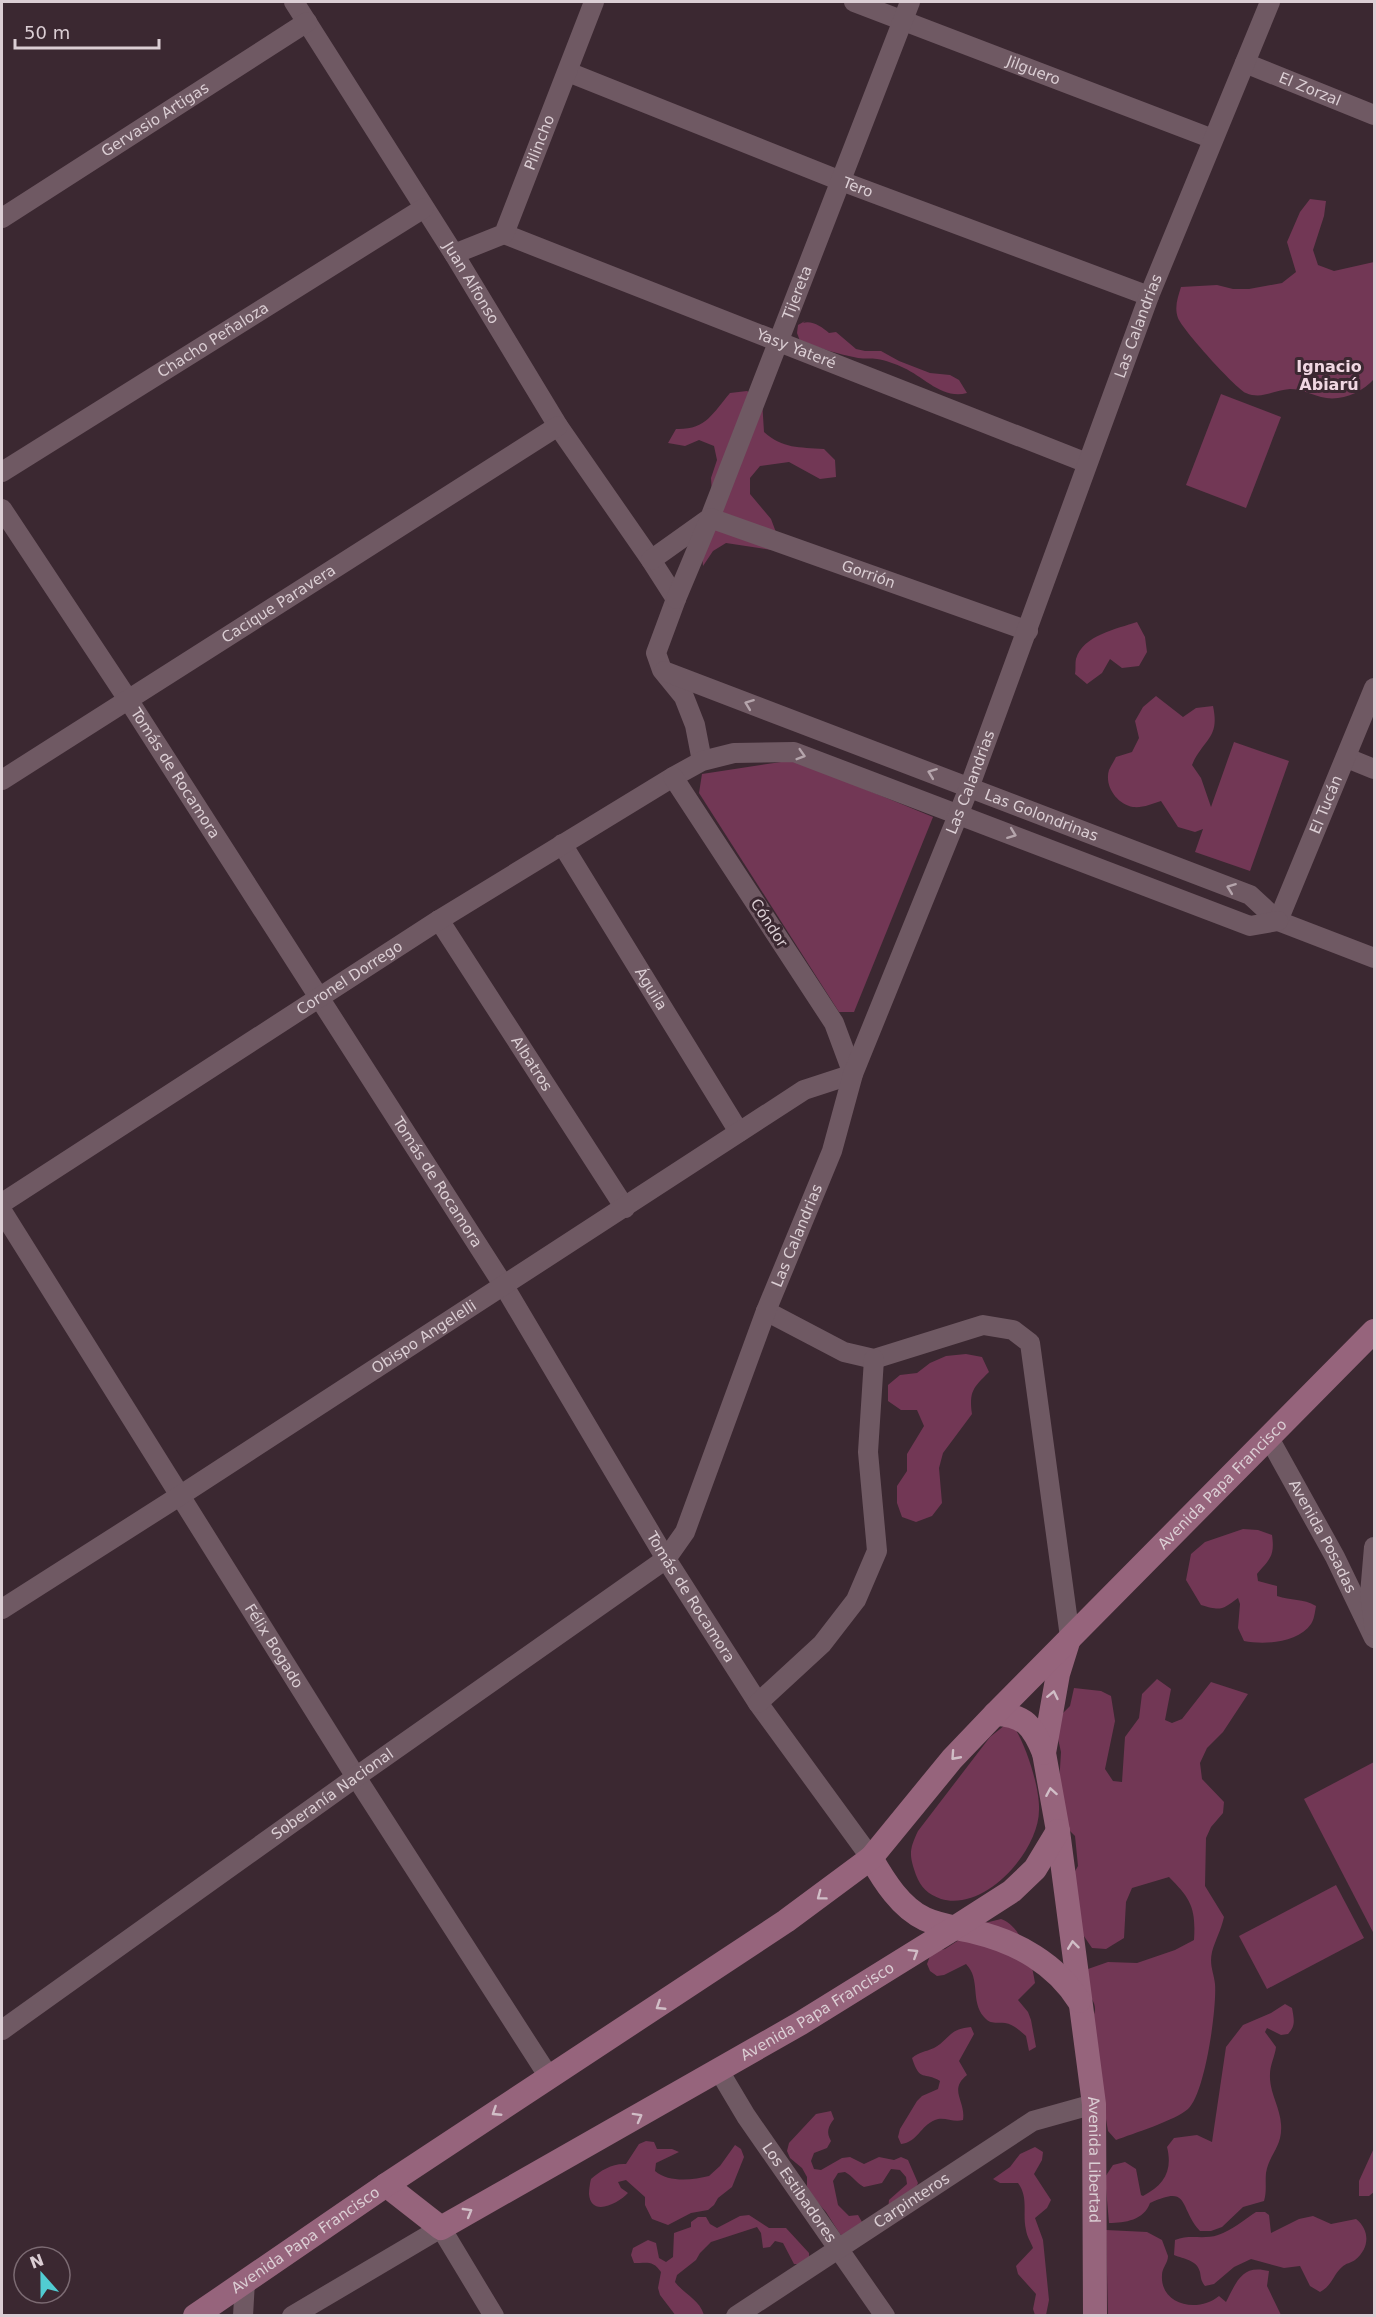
<svg xmlns="http://www.w3.org/2000/svg" width="1376" height="2317" viewBox="0 0 1376 2317" font-family="'DejaVu Sans',sans-serif">
	<style>
		.green { fill: #723755 }
		.lines { fill: none; stroke-linecap: round; stroke-linejoin: round }
		.minor { stroke: #6f5963; stroke-width: 20 }
		.major { stroke: #96647c; stroke-width: 24 }
		.oneway { stroke: #b5a5ac }
		.oneway2 { stroke: #d1bec7 }
		.labels { text-anchor: middle; stroke-width: 6; stroke-linejoin: round; paint-order: stroke }
		.street-label { font-size: 15px; fill: #dbced4; stroke: #3b2831 }
		.neighbourhood-label { font-size: 16px; font-weight: bold; fill: #f0d7e2; stroke: #3b2831 }
	</style>
	<rect width="100%" height="100%" fill="#3b2831"/>
	<g class="green">
		<path d="M1310 199 1326 201 1324 216 1313 250 1318 265 1334 271 1374 262V379C1362 393 1340 402 1321 397 1310 394 1302 389 1290 389 1273 390 1262 400 1246 393 1235 388 1182 329 1178 318 1174 307 1178 297 1181 287L1217 285 1233 289H1249L1282 283 1296 272 1287 242 1300 212Z"/>
		<path d="M805 321 803 323C812 320 822 327 829 333L836 332 856 349 865 351H881L899 361 930 373 950 375 959 380 967 393C943 400 924 377 904 368 896 364 885 360 877 359 871 358 865 359 858 358 838 354 819 348 800 341L797 333 798 325Z"/>
		<path d="M747 391 762 400 764 432C783 449 799 447 824 449L835 460 836 477 820 479 789 462 760 466 750 478V494L771 519 777 535 772 550 726 543 713 551 703 566 702 554 712 494 711 478 717 460 714 446 699 440 685 446 668 443 676 429C706 430 712 414 730 393Z"/>
		<polygon points="1221,394 1281,417 1246,508 1186,485"/>
		<path d="M1137 622 1145 637 1147 652 1139 666 1122 668 1110 659 1102 673 1087 684 1075 674C1076 670 1075 663 1076 659 1083 635 1117 629 1137 622Z"/>
		<path d="M1156 696 1183 717 1196 708 1213 706C1220 739 1204 738 1192 765L1201 778 1211 807 1234 742 1289 761 1250 871 1195 852 1203 829 1195 832 1178 827 1161 801C1152 804 1143 808 1133 807 1117 804 1104 786 1109 770 1111 766 1114 761 1116 757L1132 752 1139 738 1135 721 1143 707Z"/>
		<polygon points="794,760 933,817 854,1012 839,1012 699,793 702,774"/>
		<path d="M966 1354 982 1357 989 1372C973 1388 969 1391 972 1414L943 1453 939 1468 942 1503 932 1516 916 1522 902 1517 897 1503V1486L907 1471V1454L924 1426 917 1410H901L888 1401V1385L900 1375 917 1373 930 1363 946 1356Z"/>
		<path d="M1243 1529 1258 1530 1272 1535C1275 1556 1270 1559 1257 1574L1258 1581 1277 1586V1596C1291 1601 1303 1598 1316 1606 1315 1612 1314 1620 1311 1624 1298 1643 1264 1645 1244 1641L1238 1628 1240 1604 1238 1598C1222 1610 1221 1611 1201 1605L1186 1580 1191 1554 1205 1542Z"/>
		<path d="M1157 1679 1171 1689 1165 1720 1172 1723 1182 1719 1211 1682 1248 1694 1223 1732 1207 1748 1200 1763 1202 1779 1224 1802 1223 1813 1211 1827 1206 1838 1205 1886 1224 1917C1221 1930 1215 1941 1212 1952 1209 1965 1214 1973 1215 1984 1217 2008 1205 2094 1188 2109 1176 2120 1132 2134 1116 2140L1108 2131 1106 2119 1096 2118 1085 2028C1101 2009 1096 2004 1083 1986L1088 1969 1108 1962 1137 1963 1175 1950 1194 1940C1196 1908 1191 1899 1169 1877L1132 1888 1126 1902 1124 1938 1106 1949 1092 1948 1073 1920 1070 1880 1078 1866 1075 1836 1057 1818 1061 1752 1056 1730 1059 1717 1070 1706 1074 1688 1101 1691 1111 1696 1115 1721 1105 1769 1113 1781 1122 1782 1125 1737 1139 1718 1142 1694Z"/>
		<path d="M1005 1725 1014 1727C1026 1745 1040 1788 1039 1810 1039 1851 985 1912 941 1899 928 1894 921 1888 916 1875 909 1855 909 1850 918 1831L990 1737Z"/>
		<polygon points="1374,1762 1374,1934 1304,1799"/>
		<polygon points="1336,1885 1364,1938 1267,1989 1239,1936"/>
		<path d="M1001 1919C1023 1927 1032 1962 1035 1983L1018 2000 1028 2012 1031 2020 1036 2047 1029 2051 1026 2036C1020 2031 1013 2024 1005 2023 996 2022 991 2025 984 2017 970 2001 981 1979 966 1964L944 1975 937 1976 930 1971 927 1964 930 1956 937 1951 945 1949 985 1923Z"/>
		<path d="M1285 2004 1292 2008C1294 2019 1296 2026 1288 2034L1281 2035 1267 2028 1265 2032 1276 2047C1275 2056 1270 2065 1270 2074 1269 2092 1280 2107 1281 2124 1283 2147 1269 2154 1266 2173 1265 2183 1267 2191 1264 2201L1243 2207 1222 2227 1211 2231H1200C1178 2207 1191 2184 1150 2203 1144 2220 1125 2223 1109 2223L1105 2177 1113 2165 1125 2162 1136 2169 1141 2195 1143 2196C1164 2185 1173 2171 1167 2147L1174 2138 1197 2135 1212 2142 1226 2047 1243 2025 1271 2013Z"/>
		<path d="M971 2027 974 2034 959 2061 967 2075C948 2090 966 2101 963 2120 953 2123 944 2116 935 2120 920 2126 918 2142 901 2144L898 2137 900 2129 917 2101 922 2096 938 2089 940 2081C924 2071 920 2083 912 2058 919 2052 925 2052 934 2048 949 2040 948 2029 971 2027Z"/>
		<path d="M831 2111 834 2119C828 2127 826 2132 831 2141L827 2148 814 2153 811 2161 814 2169 821 2170 842 2158 850 2157 864 2164 879 2157 894 2160 901 2157 908 2160 918 2183 915 2190 888 2210 889 2200 907 2184 906 2177 900 2170 891 2169 882 2183 864 2187C856 2183 853 2176 845 2172L838 2173 833 2181 838 2205 849 2216 858 2215 862 2222 853 2236 846 2239 840 2234 826 2212 810 2194 807 2186V2177L802 2168 790 2158 787 2151 789 2143 816 2114Z"/>
		<path d="M646 2141 654 2142 657 2149H672L679 2152 656 2163 655 2171C669 2183 693 2180 709 2176L720 2166 735 2145 741 2149 744 2157 732 2187 718 2198 714 2205 708 2210 691 2213 668 2225 652 2219 645 2205V2197L626 2180 618 2182 621 2188 628 2193C619 2203 591 2218 589 2194 589 2189 590 2183 591 2179 601 2170 613 2163 626 2164L639 2144Z"/>
		<path d="M1035 2147 1043 2152 1042 2160 1034 2174 1051 2200 1047 2208 1035 2218 1043 2240 1049 2300 1046 2315H1035L1033 2309 1036 2294 1018 2274 1016 2266 1033 2248C1031 2242 1027 2237 1026 2230 1022 2213 1029 2198 1018 2183H1000L993 2179 1010 2167 1020 2154Z"/>
		<polygon points="1374,2148 1374,2192 1369,2196 1359,2196 1359,2181"/>
		<path d="M1256 2212H1265L1269 2215 1271 2233 1299 2219 1313 2216 1331 2224 1356 2219C1370 2230 1370 2248 1355 2260 1351 2263 1346 2263 1342 2267 1332 2276 1333 2285 1320 2292L1310 2286 1300 2266 1284 2268 1251 2259 1234 2267 1214 2284 1205 2286C1201 2281 1201 2278 1200 2272 1197 2260 1184 2259 1174 2255L1175 2240C1190 2234 1203 2240 1218 2235 1232 2230 1244 2220 1256 2212Z"/>
		<path d="M749 2215 769 2228H786L809 2253V2262L802 2264H794L783 2243 775 2241 770 2247 763 2248 761 2233 757 2227 711 2242 700 2253 696 2260 677 2275 675 2282C685 2295 699 2299 704 2315L676 2316 660 2295 658 2288 661 2272C653 2260 647 2263 634 2263L631 2255 633 2248 648 2240 656 2243 659 2258 666 2262 673 2257 674 2233 691 2227V2222L698 2217H706L710 2224 717 2228 740 2216Z"/>
		<path d="M1106 2230 1147 2232 1162 2240 1168 2256C1168 2263 1162 2268 1162 2275 1160 2306 1199 2313 1219 2296L1226 2302C1237 2281 1242 2264 1269 2271L1267 2286 1281 2315H1108Z"/>
	</g>
	<g class="lines">
		<g class="minor">
			<path id="s1" d="M294 2 454 254 558 426 651 560 676 599 656 653 662 670 684 697 695 725 702 761"/>
			<path id="s2" d="M854 2 1213 139"/>
			<path id="s3" d="M1245 63 1374 115"/>
			<path id="s4" d="M568 72 841 181 1149 296"/>
			<path id="s5" d="M2 218 307 22"/>
			<path id="s6" d="M504 234 1087 463"/>
			<path id="s7" d="M454 254 504 234 594 2"/>
			<path id="s8" d="M2 472 424 208"/>
			<path id="s9" d="M2 509 129 701 504 1286 666 1559 758 1703 871 1858"/>
			<path id="s10" d="M651 560 710 518 910 2"/>
			<path id="s11" d="M676 599 710 518 1028 631"/>
			<path id="s12" d="M664 671 1250 895 1278 921 1374 958"/>
			<polyline points="1347,758 1374,769"/>
			<path id="s13" d="M2 780 558 426"/>
			<path id="s14" d="M562 844 739 1132"/>
			<path id="s15" d="M439 920 625 1208"/>
			<path id="s16" d="M1278 921 1374 688"/>
			<path id="s17" d="M2 1203 439 920 673 777 702 761 734 753 794 752 1250 926 1278 921"/>
			<path id="s18" d="M2 1211 356 1777 549 2077"/>
			<polyline points="766,1311 844,1352 874,1359 983,1325 1013,1330 1030,1343 1070,1637"/>
			<path id="s19" d="M1269 1438 1335 1557 1374 1638"/>
			<path id="s20" d="M2 1609 181 1495 804 1090 853 1074 834 1023 673 777"/>
			<polyline points="1374,1626 1370,1594 1374,1547"/>
			<polyline points="758,1703 822,1644 856,1600 877,1551 868,1452 874,1359"/>
			<path id="s21" d="M2 2030 356 1777 666 1559 685 1532 766 1311 832 1151 853 1074 969 788 1149 296 1270 2"/>
			<path id="s22" d="M718 2069 746 2116 885 2316"/>
			<polyline points="243,2316 245,2281"/>
			<polyline points="292,2316 441,2228 494,2316"/>
			<path id="s23" d="M736 2316 1033 2121 1094 2104"/>
		</g>
		<g class="major">
			<path id="s24" d="M1068 1642 1058 1674 1044 1753 1058 1831 1094 2104 1095 2316"/>
			<path d="M995 1714C1025 1715 1033 1726 1044 1753"/>
			<path d="M871 1858C884 1881 901 1908 925 1919 940 1926 959 1928 975 1932 1017 1942 1056 1964 1079 2001"/>
			<path id="s25" d="M386 2185 441 2228 801 2023 956 1927 1012 1891 1035 1869 1058 1831"/>
			<path id="s26" d="M195 2316 386 2185 786 1921 871 1858 952 1759 995 1714 1374 1331"/>
		</g>
	</g>
	<defs><path id="oneway-chevron" d="M-2-3.5L2.5 0L-2 3.5" fill="none" stroke-width="1.6" stroke-linecap="round" stroke-linejoin="round" transform="scale(1.5)"/></defs>
	<g class="oneway">
		<use href="#oneway-chevron" transform="translate(749 704) rotate(-159)"/>
		<use href="#oneway-chevron" transform="translate(801 755) rotate(17)"/>
		<use href="#oneway-chevron" transform="translate(932 773) rotate(-159)"/>
		<use href="#oneway-chevron" transform="translate(1012 834) rotate(21)"/>
		<use href="#oneway-chevron" transform="translate(1231 888) rotate(-159)"/>
	</g>
	<g class="oneway2">
		<use href="#oneway-chevron" transform="translate(1053 1695) rotate(-78)"/>
		<use href="#oneway-chevron" transform="translate(955 1756) rotate(132)"/>
		<use href="#oneway-chevron" transform="translate(1051 1792) rotate(-100)"/>
		<use href="#oneway-chevron" transform="translate(821 1896) rotate(143)"/>
		<use href="#oneway-chevron" transform="translate(1073 1945) rotate(-97)"/>
		<use href="#oneway-chevron" transform="translate(914 1953) rotate(-32)"/>
		<use href="#oneway-chevron" transform="translate(660 2006) rotate(147)"/>
		<use href="#oneway-chevron" transform="translate(496 2112) rotate(147)"/>
		<use href="#oneway-chevron" transform="translate(638 2117) rotate(-29)"/>
		<use href="#oneway-chevron" transform="translate(468 2212) rotate(-30)"/>
	</g>
	<g class="labels">
		<g class="street-label">
			<text dy="5" stroke="none"><textPath href="#s2" startOffset="192">Jilguero</textPath></text>
			<text dy="5" stroke="none"><textPath href="#s3" startOffset="70">El Zorzal</textPath></text>
			<text dy="5" stroke="none"><textPath href="#s5" startOffset="182">Gervasio Artigas</textPath></text>
			<text dy="5" stroke="none"><textPath href="#s7" startOffset="152">Pilincho</textPath></text>
			<text dy="5" stroke="none"><textPath href="#s4" startOffset="312">Tero</textPath></text>
			<text dy="5" stroke="none"><textPath href="#s1" startOffset="332">Juan Alfonso</textPath></text>
			<text dy="5" stroke="none"><textPath href="#s10" startOffset="314">Tijereta</textPath></text>
			<text dy="5" stroke="none"><textPath href="#s21" startOffset="2136">Las Calandrias</textPath></text>
			<text dy="5" stroke="none"><textPath href="#s8" startOffset="249">Chacho Peñaloza</textPath></text>
			<text dy="5" stroke="none"><textPath href="#s6" startOffset="314">Yasy Yateré</textPath></text>
			<text dy="5" stroke="none"><textPath href="#s11" startOffset="256">Gorrión</textPath></text>
			<text dy="5" stroke="none"><textPath href="#s13" startOffset="328">Cacique Paravera</textPath></text>
			<text dy="5" stroke="none"><textPath href="#s9" startOffset="316">Tomás de Rocamora</textPath></text>
			<text dy="5" stroke="none"><textPath href="#s21" startOffset="1650">Las Calandrias</textPath></text>
			<text dy="5" stroke="none"><textPath href="#s16" startOffset="126">El Tucán</textPath></text>
			<text dy="5" stroke="none"><textPath href="#s12" startOffset="404">Las Golondrinas</textPath></text>
			<text transform="translate(769 923) rotate(57)" y="5">Cóndor</text>
			<text dy="5" stroke="none"><textPath href="#s17" startOffset="414">Coronel Dorrego</textPath></text>
			<text dy="5" stroke="none"><textPath href="#s14" startOffset="170">Águila</textPath></text>
			<text dy="5" stroke="none"><textPath href="#s15" startOffset="171">Albatros</textPath></text>
			<text dy="5" stroke="none"><textPath href="#s9" startOffset="802">Tomás de Rocamora</textPath></text>
			<text dy="5" stroke="none"><textPath href="#s21" startOffset="1164">Las Calandrias</textPath></text>
			<text dy="5" stroke="none"><textPath href="#s20" startOffset="502">Obispo Angelelli</textPath></text>
			<text dy="5" stroke="none"><textPath href="#s26" startOffset="1330">Avenida Papa Francisco</textPath></text>
			<text dy="5" stroke="none"><textPath href="#s19" startOffset="112">Avenida Posadas</textPath></text>
			<text dy="5" stroke="none"><textPath href="#s9" startOffset="1288">Tomás de Rocamora</textPath></text>
			<text dy="5" stroke="none"><textPath href="#s18" startOffset="513">Félix Bogado</textPath></text>
			<text dy="5" stroke="none"><textPath href="#s21" startOffset="406">Soberanía Nacional</textPath></text>
			<text dy="5" stroke="none"><textPath href="#s25" startOffset="504">Avenida Papa Francisco</textPath></text>
			<text dy="5" stroke="none"><textPath href="#s24" startOffset="524">Avenida Libertad</textPath></text>
			<text dy="5" stroke="none"><textPath href="#s22" startOffset="148">Los Estibadores</textPath></text>
			<text dy="5" stroke="none"><textPath href="#s23" startOffset="210">Carpinteros</textPath></text>
			<text dy="5" stroke="none"><textPath href="#s26" startOffset="134">Avenida Papa Francisco</textPath></text>
		</g>
		<g class="neighbourhood-label">
			<text x="1329" y="372">Ignacio<tspan x="1329" dy="18">Abiarú</tspan></text>
		</g>
	</g>
	<rect width="1376" height="2317" fill="none" stroke="#dbced4" stroke-width="6"/>
	<g transform="translate(42 2275) rotate(339)"><circle r="28" fill="#3b2831" stroke="#7b6a72" stroke-width="1.5"/>
	<path d="M0-4.5L10 22L0 15L-10 22Z" fill="#51ccd2"/>
	<text y="-9" font-size="16" font-weight="bold" text-anchor="middle" fill="#dbced4">N</text>
	</g>
	<path d="M15 39v9h144v-9" fill="none" stroke="#dbced4" stroke-width="3"/>
	<text x="24" y="39" font-size="18" fill="#dbced4" stroke="#3b2831" stroke-width="4.5" paint-order="stroke">50 m</text>
</svg>
